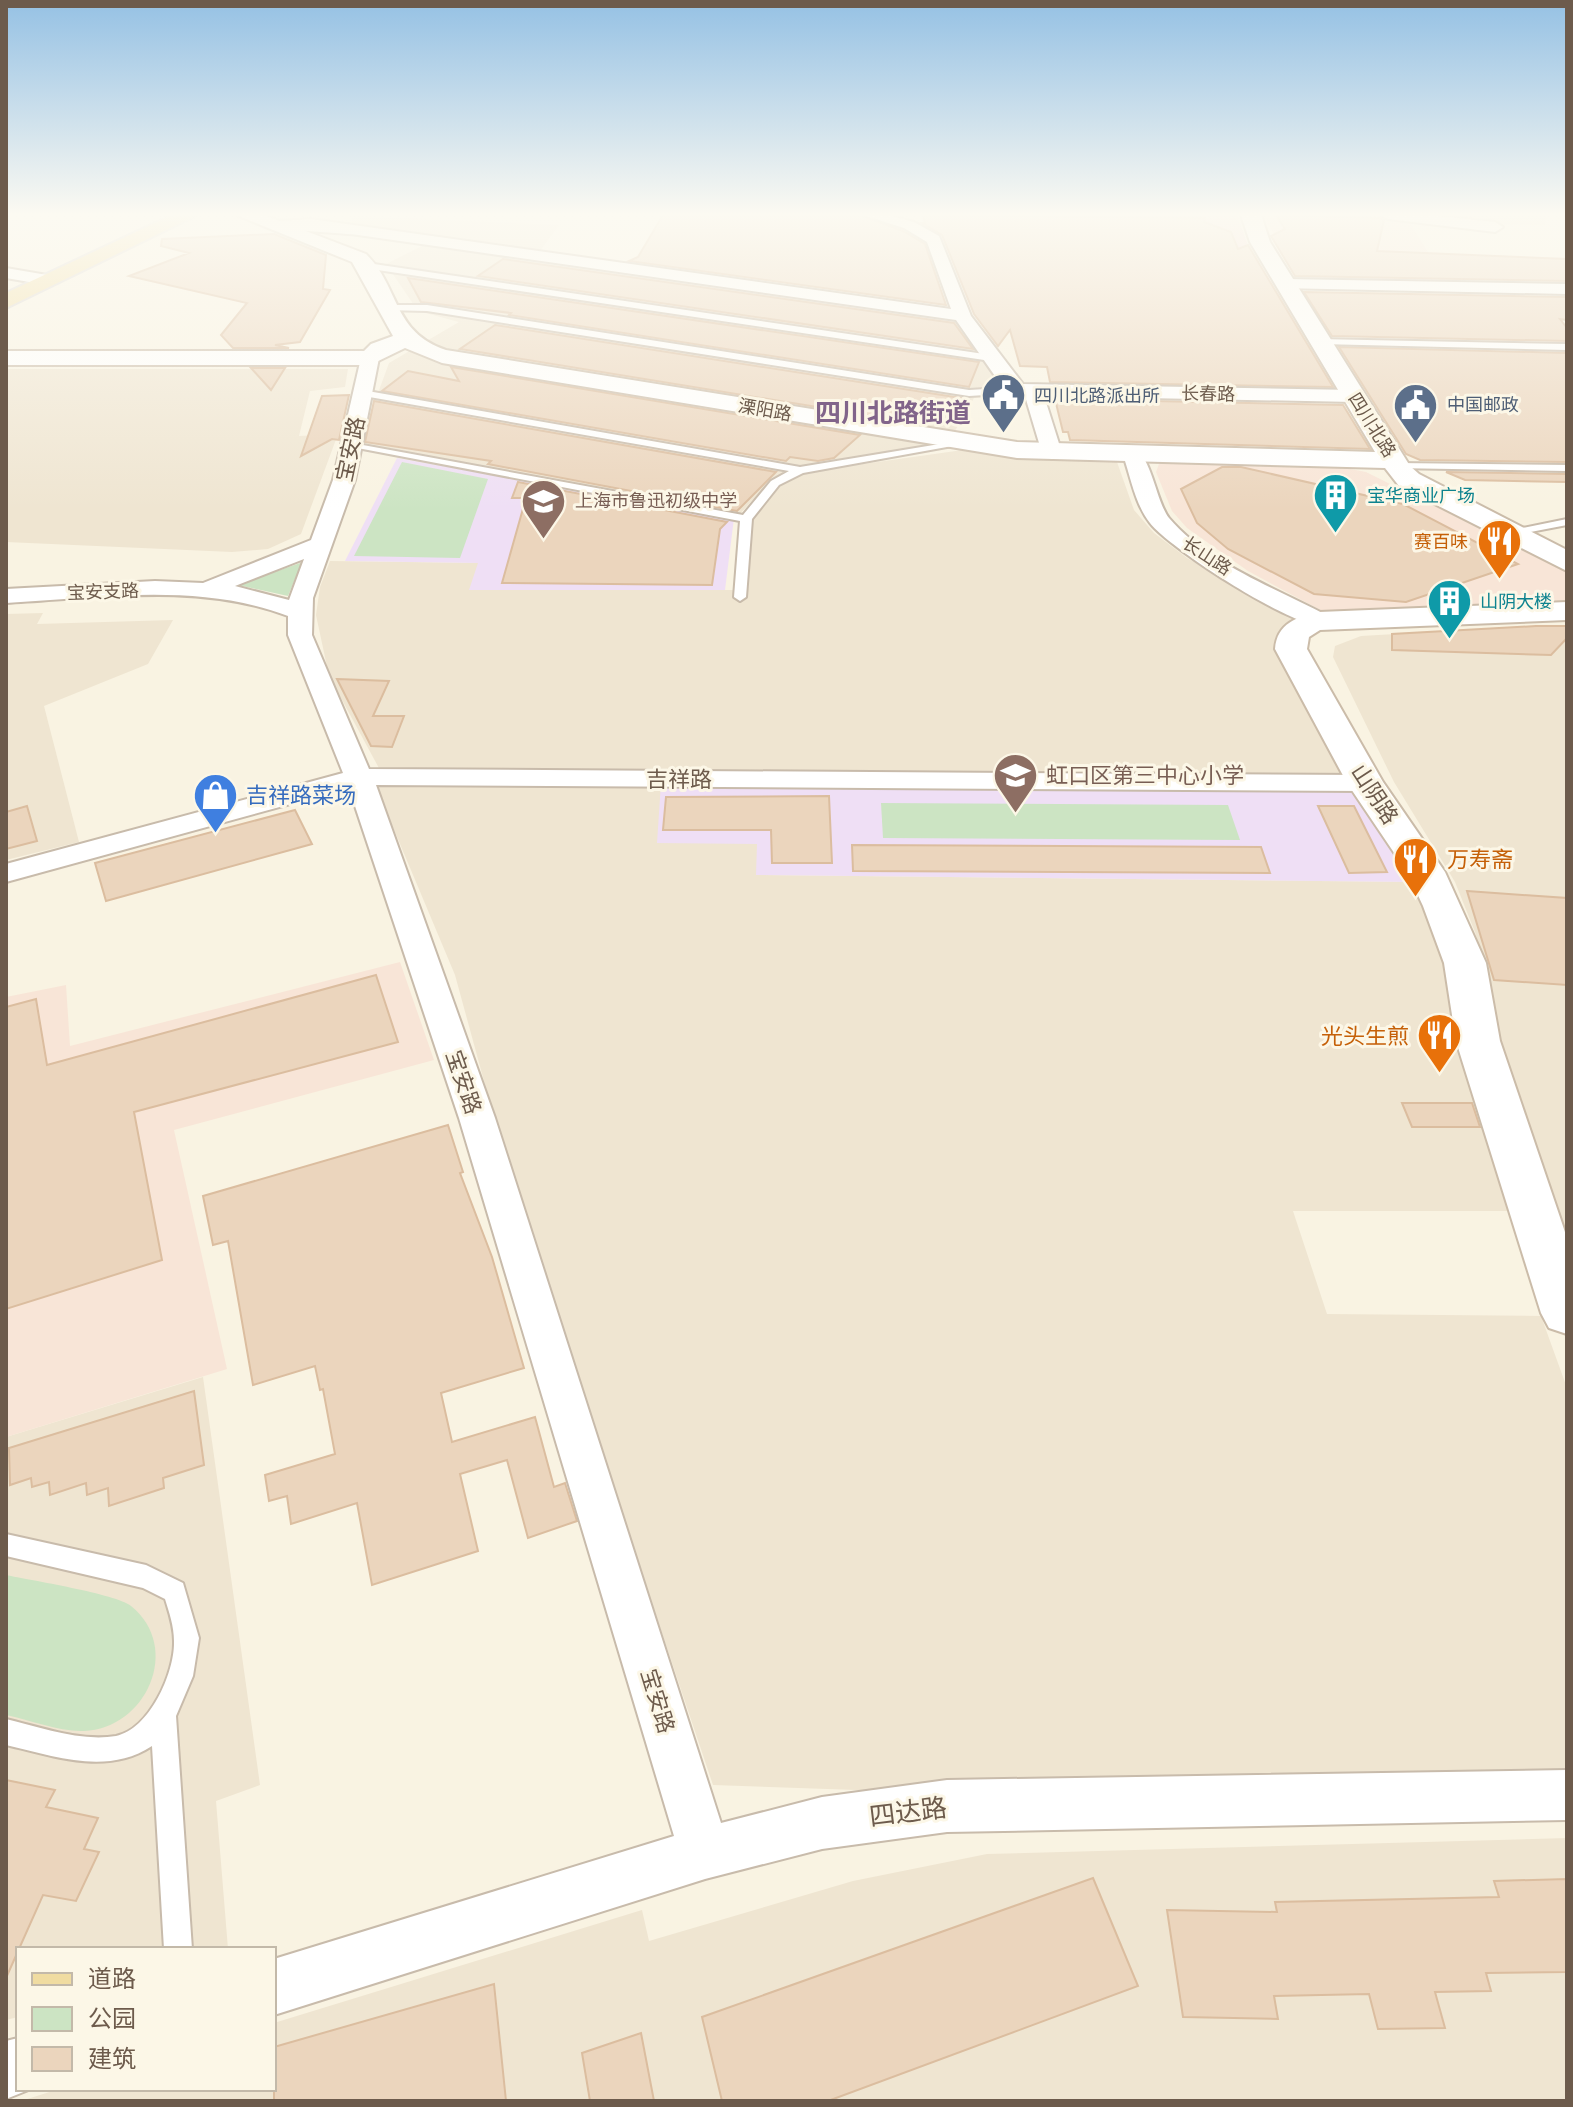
<svg xmlns="http://www.w3.org/2000/svg" width="1573" height="2107" viewBox="0 0 1573 2107" font-family="Ubuntu,'Noto Sans SC',sans-serif">
	<style>
		.residential { fill: #efe5d1 }
		.commercial { fill: #f8e5d7 }
		.education { fill: #efdff5 }
		.medical { fill: #f5d6d6 }
		.green { fill: #cce4c3 }
		.building { fill: #ebd5bd; stroke: #dbbd9f; stroke-width: 2 }
		.lines { fill: none; stroke-linecap: round; stroke-linejoin: round }
		.lane-casing { stroke: #c8bbab; stroke-width: 4 }
		.street-casing { stroke: #c8bbab; stroke-width: 4 }
		.secondary-casing { stroke: #cbbca9; stroke-width: 4 }
		.primary-casing { stroke: #d9d4d0; stroke-width: 4 }
		.lane { fill: #fff; fill-rule: evenodd }
		.street { fill: #fff; fill-rule: evenodd }
		.secondary { fill: #fff; fill-rule: evenodd }
		.primary { fill: #f0dca1; fill-rule: evenodd }
		.labels { text-anchor: middle; stroke-width: 6; stroke-linejoin: round; paint-order: stroke }
		.far-street-label { font-size: 18px; fill: #6d5b4c; stroke: #fcf7e7 }
		.far-service-label { font-size: 18px; fill: #4e5e75; stroke: #fcf7e7; text-anchor: start }
		.far-culture-label { font-size: 18px; fill: #0d838f; stroke: #fcf7e7; text-anchor: start }
		.far-education-label { font-size: 18px; fill: #785e54; stroke: #fcf7e7; text-anchor: start }
		.far-food-label { font-size: 18px; fill: #c56008; stroke: #fcf7e7; text-anchor: end }
		.street-label { font-size: 22px; fill: #6d5b4c; stroke: #fcf7e7 }
		.education-label { font-size: 22px; fill: #785e54; stroke: #fcf7e7; text-anchor: start }
		.shop-label { font-size: 22px; fill: #366cbe; stroke: #fcf7e7; text-anchor: start }
		.food-label { font-size: 22px; fill: #c56008; stroke: #fcf7e7; text-anchor: start }
		.far-district-label { font-size: 26px; font-weight: bold; fill: #81648a; stroke: #fcf7e7 }
		.near-street-label { font-size: 26px; fill: #6d5b4c; stroke: #fcf7e7 }
	</style>
	<rect width="100%" height="100%" fill="#f9f3e2"/>
	<g class="residential">
		<polygon points="1415,215 1547,215 1545,225 1489,224"/>
		<polygon points="352,216 559,225 534,259 954,318 1012,395 974,398 948,443 785,474 768,483 739,515 359,445 389,363 459,322 418,311 386,264 434,240 352,226"/>
		<polygon points="6,369 348,369 345,387 310,391 299,436 338,434 301,534 268,549 232,552 6,542"/>
		<polygon points="970,449 1018,456 1117,462 1134,510 1154,533 1187,558 1300,623 1288,630 1348,778 380,770 329,676 316,615 320,587 330,561 479,563 470,590 748,590 753,520 780,486 806,472"/>
		<polygon points="43,613 37,624 173,620 148,664 44,706 79,842 6,860 6,614"/>
		<polygon points="1534,626 1567,626 1567,1258 1492,1042 1489,985 1475,932 1455,882 1394,782 1333,657 1335,646 1361,636"/>
		<polygon points="374,782 661,783 758,844 757,875 1415,882 1452,954 1511,1211 1293,1211 1327,1314 1541,1316 1567,1388 1567,1771 915,1792 713,1785 516,1198 455,975"/>
		<polygon points="203,1377 260,1785 216,1801 228,1949 18,1949 18,2017 6,2020 6,1437"/>
		<polygon points="1567,1838 1567,2101 21,2101 59,2089 274,2089 274,2023 642,1910 649,1941 853,1881 987,1854"/>
	</g>
	<g class="commercial">
		<polygon points="1262,215 1407,218 1445,280 1302,278"/>
		<polygon points="1169,462 1335,466 1366,472 1567,572 1567,602 1340,615 1322,611 1248,571 1187,528 1172,511 1156,472 1159,464"/>
		<polygon points="400,962 434,1060 174,1130 227,1369 6,1437 6,997 66,985 70,1046"/>
	</g>
	<g class="education">
		<polygon points="397,458 734,518 725,590 469,590 478,563 345,561"/>
		<polygon points="661,783 1355,790 1415,882 756,875 757,844 657,843"/>
	</g>
	<polygon class="medical" points="1121,215 1237,215 1250,251 1118,233"/>
	<g class="green">
		<polygon points="402,462 488,479 460,558 354,556"/>
		<polygon points="302,562 288,596 238,585 303,562"/>
		<polygon points="881,803 1228,805 1240,840 883,838"/>
		<path d="M6 1575C29 1580 117 1594 131 1606 183 1648 146 1729 84 1731 60 1732 30 1720 6 1715Z"/>
	</g>
	<g class="building">
		<polygon points="663,215 860,215 903,231 925,244 946,305 629,261 638,257"/>
		<polygon points="923,215 1205,218 1204,222 1231,232 1238,249 1248,245 1333,387 1050,382 1047,367 1020,366 1010,330 998,346 974,314 942,235 922,223 925,223"/>
		<polygon points="1276,215 1380,218 1384,220 1377,251 1567,259 1567,281 1295,276 1271,236 1285,229"/>
		<polygon points="274,234 326,255 323,289 330,290 300,342 275,345 289,348 233,348 221,335 247,303 129,276 189,253 161,246 162,239"/>
		<polygon points="503,259 954,323 973,349 478,276"/>
		<polygon points="408,278 979,362 969,387 509,315 511,313 421,302"/>
		<polygon points="1304,292 1567,297 1567,320 1560,319 1567,328 1567,341 1332,336"/>
		<polygon points="495,325 961,398 953,409 935,406 926,423 909,422 460,349"/>
		<polygon points="1339,347 1567,353 1567,462 1420,460 1406,454"/>
		<polygon points="451,367 860,435 834,458 818,461 790,457 786,461 382,391 408,371 459,381"/>
		<polygon points="251,368 285,368 271,390"/>
		<polygon points="349,395 339,440 332,439 301,456 322,396"/>
		<polygon points="1055,399 1343,405 1370,449 1070,440 1068,432 1063,432"/>
		<polygon points="374,401 776,472 737,511 488,464 491,461 365,442"/>
		<polygon points="1222,467 1241,467 1403,504 1518,564 1406,602 1314,594 1228,549 1197,523 1181,489"/>
		<polygon points="1446,472 1567,474 1567,482 1465,480"/>
		<polygon points="518,482 727,522 720,529 712,585 502,583 526,498 512,498"/>
		<polygon points="1536,626 1567,626 1567,638 1551,655 1392,650 1392,634"/>
		<polygon points="337,679 389,681 373,716 404,716 392,747 371,746"/>
		<polygon points="829,796 832,863 772,863 771,830 663,830 666,797"/>
		<polygon points="27,806 37,841 6,849 6,812"/>
		<polygon points="1318,806 1354,806 1387,872 1349,873"/>
		<polygon points="295,810 312,844 106,901 95,863"/>
		<polygon points="852,845 1261,847 1270,873 853,871"/>
		<polygon points="1467,891 1567,898 1567,985 1494,980"/>
		<polygon points="376,975 398,1042 134,1112 162,1260 6,1309 6,1007 36,999 47,1065"/>
		<polygon points="1402,1103 1472,1103 1480,1127 1412,1127"/>
		<polygon points="448,1125 463,1172 460,1173 492,1257 524,1368 441,1393 452,1442 535,1417 554,1487 565,1483 577,1521 528,1538 507,1460 460,1474 478,1551 372,1585 357,1503 291,1524 287,1496 269,1501 265,1475 335,1454 323,1389 320,1390 315,1366 253,1385 228,1241 213,1245 203,1196"/>
		<polygon points="194,1391 204,1465 163,1478 164,1488 109,1506 108,1488 87,1495 86,1483 50,1495 49,1482 32,1487 31,1478 10,1485 9,1448"/>
		<polygon points="6,1780 55,1790 46,1807 98,1818 84,1849 99,1852 76,1901 43,1895 6,1978"/>
		<polygon points="1093,1878 1138,1986 828,2101 722,2101 702,2017"/>
		<polygon points="1567,1879 1567,1972 1486,1973 1491,1991 1435,1992 1445,2028 1378,2029 1369,1994 1274,1996 1278,2019 1183,2017 1167,1910 1277,1912 1275,1902 1499,1897 1494,1881"/>
		<polygon points="494,1984 506,2101 274,2101 274,2047"/>
		<polygon points="641,2033 654,2101 590,2101 582,2053"/>
	</g>
	<g class="lines">
		<defs>
			<g id="lane">
				<polygon points="367,263 991,355 996,358 991,361 364,268"/>
				<polygon points="387,305 427,305 969,390 1019,387 1024,390 1019,393 969,396 427,311 384,310"/>
				<polygon points="1318,339 1567,344 1567,350 1321,344 1316,341"/>
				<polygon points="362,390 800,467 964,440 969,443 803,473 779,485 752,519 746,597 740,601 734,597 740,521 347,446 352,443 743,515 771,481 789,471 358,395 358,391"/>
				<polygon points="1397,463 1567,465 1567,471 1393,468 1393,464"/>
				<polygon points="1567,519 1567,525 1509,536 1503,532"/>
				<path d="M6 1534 146 1565 183 1583 199 1638 193 1676 176 1716 192 1949H164L152 1746C106 1776 55 1756 6 1745V1719C40 1727 80 1742 116 1736 150 1729 175 1672 174 1641 174 1626 169 1612 165 1599L143 1588 6 1556Z"/>
			</g>
			<g id="street">
				<path d="M863 215H887L914 222 939 236 971 316 1023 384 1354 390 1364 396 1354 402 1044 396 1062 453 1052 459 1042 453 1025 396 1004 389 956 320 358 235C343 233 275 230 269 226L277 221 311 219 951 309 927 242 904 228Z"/>
				<polygon points="1381,215 1428,215 1495,222 1503,227 1495,232 1388,219"/>
				<polygon points="6,268 47,275 55,280 47,285 6,278"/>
				<polygon points="1286,279 1567,284 1567,294 1280,288 1278,284"/>
				<path d="M370 353 379 358 355 480 313 598 312 635 369 769 1365 775 1375 777 1379 783 1375 789 1365 791 376 785 495 1118 721 1823 822 1797 947 1780 1567 1770V1820L947 1832 822 1849 705 1879 274 2015V1959L674 1836 459 1118 349 788 6 882V864L343 773 288 635V616C198 582 100 598 6 603V589L155 581 203 583 311 540 333 480 361 358ZM304 559 289 600 235 586Z"/>
				<path d="M1133 449C1151 453 1156 502 1169 518 1208 564 1276 588 1328 616L1331 621 1328 626C1300 633 1170 549 1150 523 1135 504 1131 478 1123 455Z"/>
				<polygon points="18,2038 18,2089 31,2089 6,2099 6,2041"/>
			</g>
			<g id="secondary">
				<path d="M236 215H264L366 254C400 287 392 332 446 350L1017 442 1375 452 1250 242 1241 215H1261L1270 242 1410 466 1419 474 1567 550V571L1399 486 1385 468 1017 458 442 363 405 348 370 365H6V351H364L371 344 393 336 352 262Z"/>
				<path d="M1567 602V620L1320 630 1309 637 1307 649 1383 782 1445 872 1486 963 1500 1041 1567 1238V1334L1549 1328 1541 1313 1456 1041 1444 963 1423 906 1407 872 1347 783 1275 649C1277 623 1297 617 1319 612Z"/>
			</g>
			<polygon id="primary" points="172,215 197,215 6,308 6,293"/>
		</defs>
		<use href="#lane" class="lane-casing"/>
		<use href="#street" class="street-casing"/>
		<use href="#secondary" class="secondary-casing"/>
		<use href="#primary" class="primary-casing"/>
		<use href="#lane" class="lane"/>
		<use href="#street" class="street"/>
		<use href="#secondary" class="secondary"/>
		<use href="#primary" class="primary"/>
	</g>
	<linearGradient id="sky" x2="0" y2="1"><stop stop-color="#95c1e4"/><stop offset="0.42" stop-color="#fcfaf2"/><stop offset="1" stop-color="#fcfaf2" stop-opacity="0"/></linearGradient>
	<rect width="1573" height="510" fill="url(#sky)"/>
	<defs>
		<symbol id="civic-pin" viewBox="-11 -11 22 30"><path d="M0 17L-7.5 6A9.5 9.5 0 1 1 7.5 6Z" fill="#5c6f8a" stroke="#fcf7e7"/><path d="M-.6-6.5H3V-4.5H.6V-3L4-1V1h2V6H-6V1h2V-1L-.6-3ZM-1.2 2.5V6h2.4V2.5Z" fill="#fff"/></symbol>
		<symbol id="building-pin" viewBox="-11 -11 22 30"><path d="M0 17L-7.5 6A9.5 9.5 0 1 1 7.5 6Z" fill="#0f9aa8" stroke="#fcf7e7"/><path d="M-4-6H4V6H1V3H-1V6H-4ZM-2.5-4.3h1.7v1.8h-1.7ZM.8-4.3h1.7v1.8H.8ZM-2.5-1h1.7V.8h-1.7ZM.8-1h1.7V.8H.8Z" fill="#fff"/></symbol>
		<symbol id="school-pin" viewBox="-11 -11 22 30"><path d="M0 17L-7.5 6A9.5 9.5 0 1 1 7.5 6Z" fill="#8d6e63" stroke="#fcf7e7"/><path d="M0-5L7-2L0 1L-7-2ZM-4 1L0 2.5L4 1V4Q0 6-4 4Z" fill="#fff"/></symbol>
		<symbol id="restaurant-pin" viewBox="-11 -11 22 30"><path d="M0 17L-7.5 6A9.5 9.5 0 1 1 7.5 6Z" fill="#e8710a" stroke="#fcf7e7"/><path d="M-5-6h1v4h1v-4h1v4h1v-4h1v5L-1.5 .5V6h-2V.5L-5-1ZM5-6V6H3V1.5H1.5Q1.5-4 5-6Z" fill="#fff"/></symbol>
		<symbol id="shop-pin" viewBox="-11 -11 22 30"><path d="M0 17L-7.5 6A9.5 9.5 0 1 1 7.5 6Z" fill="#3f7fe0" stroke="#fcf7e7"/><path d="M-5-2.5h2.3a2.7 3.5 0 0 1 5.4 0H5L5.5 6h-11ZM-1.5-2.5h3a1.5 2.3 0 0 0-3 0Z" fill="#fff"/></symbol>
	</defs>
	<g fill-rule="evenodd">
		<use href="#civic-pin" x="978" y="370" width="51" height="69"/>
		<use href="#civic-pin" x="1390" y="380" width="51" height="69"/>
		<use href="#building-pin" x="1310" y="470" width="51" height="69"/>
		<use href="#school-pin" x="518" y="476" width="51" height="69"/>
		<use href="#restaurant-pin" x="1474" y="516" width="51" height="69"/>
		<use href="#building-pin" x="1424" y="576" width="51" height="69"/>
		<use href="#school-pin" x="990" y="750" width="51" height="69"/>
		<use href="#shop-pin" x="190" y="770" width="51" height="69"/>
		<use href="#restaurant-pin" x="1390" y="834" width="51" height="69"/>
		<use href="#restaurant-pin" x="1414" y="1010" width="51" height="69"/>
	</g>
	<g class="labels">
		<g class="far-street-label">
			<text transform="translate(1208 394) rotate(1)" y="6">长春路</text>
			<text transform="translate(765 410) rotate(10)" y="6">溧阳路</text>
			<text transform="translate(1372 425) rotate(58)" y="6">四川北路</text>
			<text transform="translate(1207 556) rotate(33)" y="6">长山路</text>
			<text transform="translate(103 592) rotate(-2)" y="6">宝安支路</text>
		</g>
		<g class="far-service-label">
			<text x="1034" y="402">四川北路派出所</text>
			<text x="1447" y="411">中国邮政</text>
		</g>
		<g class="far-culture-label">
			<text x="1367" y="502">宝华商业广场</text>
			<text x="1480" y="608">山阴大楼</text>
		</g>
		<g class="far-education-label">
			<text x="575" y="507">上海市鲁迅初级中学</text>
		</g>
		<g class="far-food-label">
			<text x="1468" y="548">赛百味</text>
		</g>
		<g class="street-label">
			<text transform="translate(350 449) rotate(-78)" y="8">宝安路</text>
			<text x="679" y="787">吉祥路</text>
			<text transform="translate(1375 794) rotate(57)" y="8">山阴路</text>
			<text transform="translate(464 1082) rotate(71)" y="8">宝安路</text>
			<text transform="translate(658 1701) rotate(73)" y="8">宝安路</text>
		</g>
		<g class="education-label">
			<text x="1046" y="783">虹口区第三中心小学</text>
		</g>
		<g class="shop-label">
			<text x="246" y="803">吉祥路菜场</text>
		</g>
		<g class="food-label">
			<text x="1447" y="867">万寿斋</text>
			<text x="1409" y="1044" text-anchor="end">光头生煎</text>
		</g>
		<g class="far-district-label">
			<text x="893" y="422">四川北路街道</text>
		</g>
		<g class="near-street-label">
			<text transform="translate(908 1812) rotate(-7)" y="9">四达路</text>
		</g>
	</g>
	<rect width="1573" height="2107" fill="none" stroke="#6d5b4c" stroke-width="16"/>
	<rect x="16" y="1947" width="260" height="144" fill="#fcf7e7" stroke="#c3b9a9" stroke-width="2"/>
	<rect x="32" y="1973" width="40" height="12" fill="#f0dca1" stroke="#c3b9a9" stroke-width="2"/>
	<text x="88" y="1987" font-size="24" fill="#6d5b4c">道路</text>
	<rect x="32" y="2007" width="40" height="24" fill="#cce4c3" stroke="#c3b9a9" stroke-width="2"/>
	<text x="88" y="2027" font-size="24" fill="#6d5b4c">公园</text>
	<rect x="32" y="2047" width="40" height="24" fill="#ebd5bd" stroke="#c3b9a9" stroke-width="2"/>
	<text x="88" y="2067" font-size="24" fill="#6d5b4c">建筑</text>
</svg>
